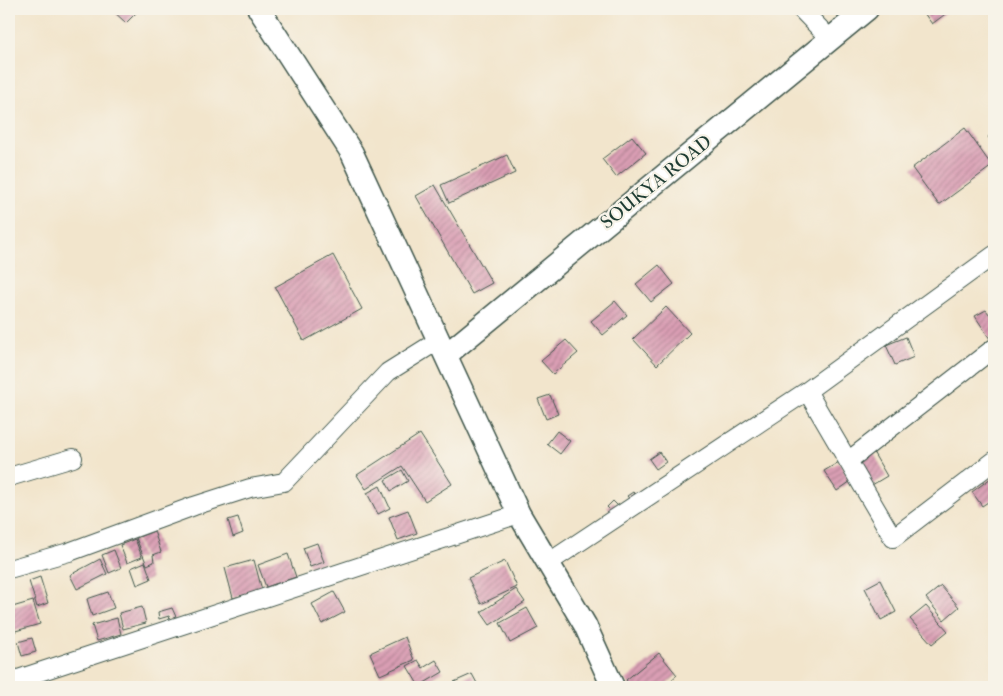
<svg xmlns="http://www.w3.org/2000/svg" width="1003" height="696" viewBox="0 0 1003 696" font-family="'IM FELL French Canon',serif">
<defs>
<pattern id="building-hatch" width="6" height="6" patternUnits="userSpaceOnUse" patternTransform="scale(1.25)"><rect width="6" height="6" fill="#da9eb4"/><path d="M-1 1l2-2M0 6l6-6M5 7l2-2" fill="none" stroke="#b08293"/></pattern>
</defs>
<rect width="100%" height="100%" fill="#f7f3e8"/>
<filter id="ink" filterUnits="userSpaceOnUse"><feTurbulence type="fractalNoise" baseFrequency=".02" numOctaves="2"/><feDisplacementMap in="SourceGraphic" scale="10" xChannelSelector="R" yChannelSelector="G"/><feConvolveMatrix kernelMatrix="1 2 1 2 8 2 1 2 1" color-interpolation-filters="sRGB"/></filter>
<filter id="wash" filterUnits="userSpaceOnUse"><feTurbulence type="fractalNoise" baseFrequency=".0096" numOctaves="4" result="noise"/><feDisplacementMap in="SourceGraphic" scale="20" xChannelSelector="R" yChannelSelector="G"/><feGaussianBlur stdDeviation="1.12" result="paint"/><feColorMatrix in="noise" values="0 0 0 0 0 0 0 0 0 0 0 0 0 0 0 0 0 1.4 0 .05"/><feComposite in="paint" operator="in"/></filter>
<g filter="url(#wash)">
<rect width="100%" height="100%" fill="#f2e5cc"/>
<g id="blocks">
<path fill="url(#building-hatch)" d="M 111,9 L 140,9 L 126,23 Z
M 921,9 L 952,9 L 932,24 Z
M 965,128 L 992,166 L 939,205 L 912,168 Z
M 994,131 L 994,144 L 988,137 Z
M 632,136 L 646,153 L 616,177 L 602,159 Z
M 507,155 L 515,173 L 449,203 L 441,185 Z
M 435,185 L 492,283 L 472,294 L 416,196 Z
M 333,255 L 362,309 L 304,341 L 275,287 Z
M 659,265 L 674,284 L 651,302 L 636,284 Z
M 615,301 L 627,315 L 603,335 L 591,321 Z
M 666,307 L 690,333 L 657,365 L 633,339 Z
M 986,310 L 994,320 L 994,336 L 990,339 L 975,316 Z
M 906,337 L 914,357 L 895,365 L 886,345 Z
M 566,340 L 578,353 L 553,374 L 541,361 Z
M 550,395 L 558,414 L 546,419 L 538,399 Z
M 557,431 L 570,441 L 560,454 L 547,444 Z
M 420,434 L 452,484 L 425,501 L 402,466 L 366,489 L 357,475 Z
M 659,452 L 666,462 L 656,469 L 649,459 Z
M 873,452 L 887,476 L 867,488 L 853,463 Z
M 839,462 L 851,481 L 837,491 L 824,471 Z
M 402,470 L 408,481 L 391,491 L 385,480 Z
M 991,478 L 994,482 L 994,498 L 982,506 L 972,492 Z
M 380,486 L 390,508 L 378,514 L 367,493 Z
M 633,492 L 639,499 L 633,503 L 627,496 Z
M 613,501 L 620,508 L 614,514 L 607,507 Z
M 408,510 L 417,533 L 398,540 L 389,517 Z
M 238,517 L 243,533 L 233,537 L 228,520 Z
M 154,531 L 161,552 L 153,555 L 154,562 L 147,565 L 136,538 Z
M 135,539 L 142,557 L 127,563 L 120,545 Z
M 317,543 L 324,562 L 310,567 L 303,548 Z
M 114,550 L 121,568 L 109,573 L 102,555 Z
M 288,554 L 296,577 L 266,587 L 258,565 Z
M 100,559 L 107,574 L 77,589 L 70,575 Z
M 254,560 L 262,590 L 233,598 L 225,568 Z
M 505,561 L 517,587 L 481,604 L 468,578 Z
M 145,562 L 151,579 L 137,585 L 131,568 Z
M 40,577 L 48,603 L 37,607 L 29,581 Z
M 880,580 L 896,612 L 881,620 L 865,588 Z
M 941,586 L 959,607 L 944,620 L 926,598 Z
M 516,589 L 525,602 L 490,625 L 481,612 Z
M 108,592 L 114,608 L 92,616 L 87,599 Z
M 334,592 L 345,612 L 322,624 L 312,604 Z
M 33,601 L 40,624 L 12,632 L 9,620 L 9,608 Z
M 926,606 L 948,631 L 932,644 L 910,619 Z
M 142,607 L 146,623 L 123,629 L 119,613 Z
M 172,608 L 177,619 L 170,620 L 169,616 L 159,619 L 158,612 Z
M 527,608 L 538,628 L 510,643 L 500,623 Z
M 117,618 L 121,634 L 97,641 L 92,625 Z
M 405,637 L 414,660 L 380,675 L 370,653 Z
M 32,638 L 36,652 L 22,656 L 18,642 Z
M 9,639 L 14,652 L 9,654 Z
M 659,653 L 677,675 L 663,687 L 631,687 L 626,680 Z
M 418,660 L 423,668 L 436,660 L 443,672 L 419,686 L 407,666 Z
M 472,674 L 479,687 L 457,687 L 454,682 Z"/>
</g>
</g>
<g filter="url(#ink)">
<use href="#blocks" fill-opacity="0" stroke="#3f564b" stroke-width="1"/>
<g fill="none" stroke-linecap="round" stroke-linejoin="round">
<g stroke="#3f564b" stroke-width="20">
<path id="minor" d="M 801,9 L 830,39
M 807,391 L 994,255
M 848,461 L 994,348
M 9,477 L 73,458
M 548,563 L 807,391 L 893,538 L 994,461
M 9,569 L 69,552 L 194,506 L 250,488 L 284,482 L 388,372 L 439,340
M 9,682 L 519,514"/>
</g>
<g stroke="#3f564b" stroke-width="25">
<path id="major" d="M 259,9 L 352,153 L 519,514 L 585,625 L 613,687
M 446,355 L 867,9"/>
</g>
<use href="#minor" stroke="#fff" stroke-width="18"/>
<use href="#major" stroke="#fff" stroke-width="22"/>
</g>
</g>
<g text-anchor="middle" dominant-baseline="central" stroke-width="4.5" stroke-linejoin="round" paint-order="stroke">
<g font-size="19" fill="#1f3d34" stroke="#f7f3e8">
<text transform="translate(656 182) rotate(-39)">SOUKYA ROAD</text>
</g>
</g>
<rect width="1003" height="696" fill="none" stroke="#f7f3e8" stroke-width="30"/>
</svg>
